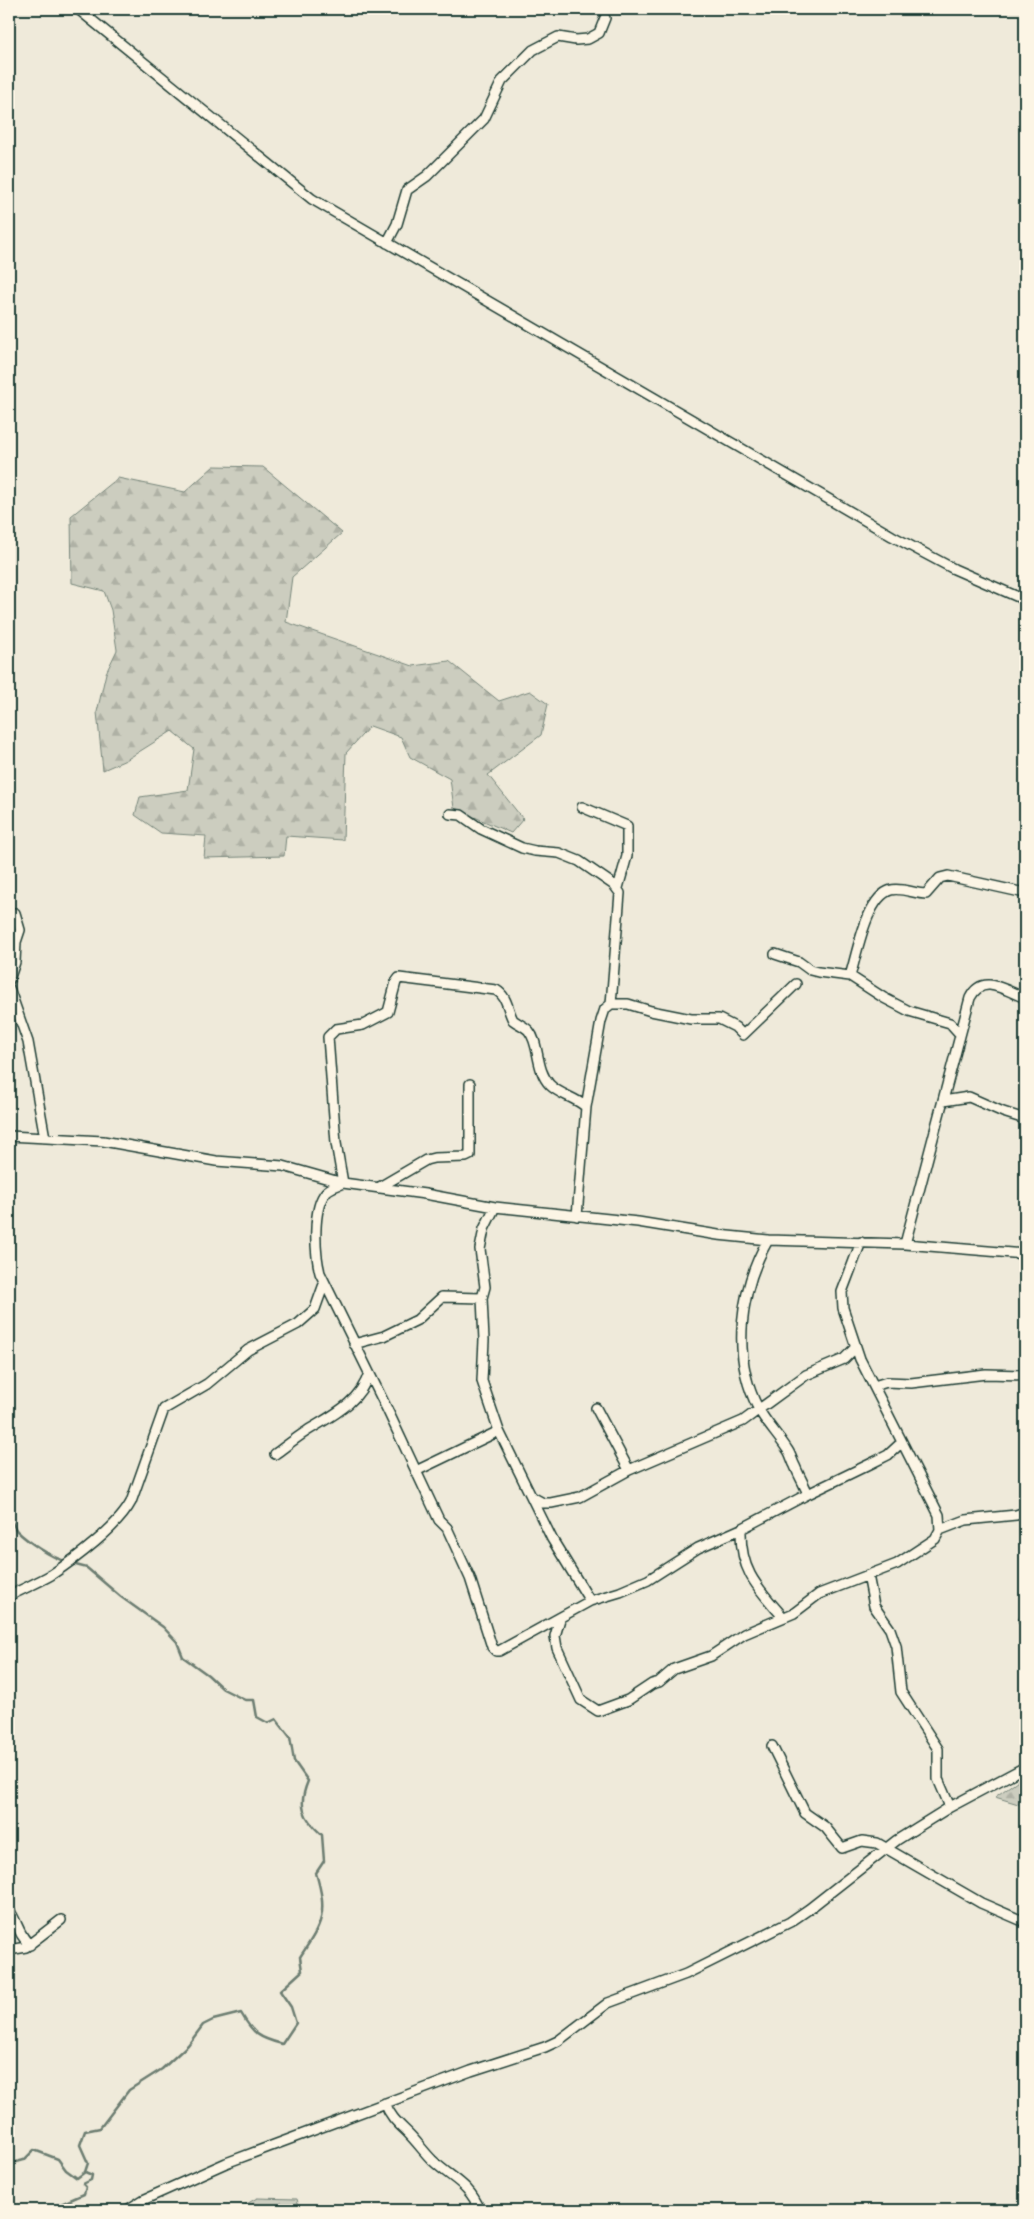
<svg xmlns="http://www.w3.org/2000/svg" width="1034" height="2219" viewBox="0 0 1034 2219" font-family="'Shantell Sans',sans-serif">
<defs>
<pattern id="forest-firs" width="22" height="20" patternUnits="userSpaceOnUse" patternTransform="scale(1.25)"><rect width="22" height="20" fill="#cccdbf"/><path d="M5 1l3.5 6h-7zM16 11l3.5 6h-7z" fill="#afb1a5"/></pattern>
</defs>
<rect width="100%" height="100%" fill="#efeada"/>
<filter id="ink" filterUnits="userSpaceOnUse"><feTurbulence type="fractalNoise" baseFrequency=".02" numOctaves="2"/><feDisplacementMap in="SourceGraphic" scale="10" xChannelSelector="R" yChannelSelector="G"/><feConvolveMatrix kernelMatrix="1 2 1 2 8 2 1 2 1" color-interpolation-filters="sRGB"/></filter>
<g filter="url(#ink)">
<path fill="url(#forest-firs)" stroke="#76857a" d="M 214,466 L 263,467 L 342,533 L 292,577 L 286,622 L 413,666 L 449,661 L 499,701 L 530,691 L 548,704 L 541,735 L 488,775 L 523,819 L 511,833 L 454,808 L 450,779 L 410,757 L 401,737 L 370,726 L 346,753 L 343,840 L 286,836 L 284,856 L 204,858 L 206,836 L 161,833 L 135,815 L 140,797 L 188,790 L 194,749 L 172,731 L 126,760 L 103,770 L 97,712 L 106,673 L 117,650 L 111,610 L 104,591 L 72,583 L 71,516 L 118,478 L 185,492 Z
M 1025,1775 L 1025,1806 L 995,1797 Z
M 257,2198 L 297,2199 L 300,2210 L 236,2210 Z"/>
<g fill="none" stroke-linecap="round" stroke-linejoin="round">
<path stroke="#6c7d71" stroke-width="2.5" d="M 9,1517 C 12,1521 14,1527 17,1531 C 27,1541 52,1558 65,1561
M 9,2164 L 24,2160 L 34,2150 L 58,2159 L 66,2170 L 77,2178 L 85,2172 L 88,2163 L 80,2145 L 85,2131 L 100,2128 L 129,2090 L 162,2069 L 188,2045 L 203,2025 L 213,2020 L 241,2013 C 253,2034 259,2038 282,2044 L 296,2023 L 291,2007 L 280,1991 L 302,1971 L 300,1957 C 323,1922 328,1914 316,1873 L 324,1861 L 322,1835 C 302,1817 298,1805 308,1781 L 294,1761 L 290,1737 L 276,1719 L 268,1723 L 257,1717 L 254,1700 L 245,1700 L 223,1689 L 208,1675 L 183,1657 L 177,1642 L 163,1627 L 121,1597 L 87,1568 L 72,1564
M 47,2210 L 84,2194 L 86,2187 L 83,2184 L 91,2180 L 92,2175 L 85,2172"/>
<g stroke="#1f3d34" stroke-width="12">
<path id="minor" d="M 78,9 L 312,199 L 892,536 L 954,569 L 1025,600
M 387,243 L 397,224 L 407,190 L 427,176 L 484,119 L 502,81 L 533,50 L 558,37 L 576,40 L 588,39 L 599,33 L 605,18
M 582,807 L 627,826 L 627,856 L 618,888
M 450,814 L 461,815 L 481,829 L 522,848 L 535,851 L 559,853 L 579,861 L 614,885 L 620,893 L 611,1004 L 605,1009 L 601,1021 L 586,1107 L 577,1216
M 775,954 L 799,962 L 810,970 L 818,972 L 850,976 L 884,998 L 909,1011 L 950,1023 L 959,1033
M 850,976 C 857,955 866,897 891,890 C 901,887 915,894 926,894 L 940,878 L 948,876 L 1025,893
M 9,980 L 15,962 L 16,942 L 20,930 L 15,913
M 9,988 L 28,1042 L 45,1138
M 611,1004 L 628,1004 L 651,1011 L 691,1019 L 719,1019 L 735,1027 L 743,1035 L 796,984
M 943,1101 L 969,1097 L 1003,1112 L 1025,1119
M 586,1107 C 575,1097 560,1095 550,1085 C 535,1069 540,1044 529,1031 C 525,1026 518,1024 513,1020 C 507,1009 508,997 496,990 L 399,978 L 396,982 L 388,1012 L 363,1025 L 336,1029 L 328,1037 L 336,1143 L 343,1183 C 337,1186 330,1187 326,1192 C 312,1208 315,1253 320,1273 L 387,1409 L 439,1520 L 447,1528 L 470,1578 L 492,1647 L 496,1651 L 499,1651 L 590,1601 L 620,1592 L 648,1580 L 698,1548 L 741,1529 L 808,1494 L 870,1464 L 888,1455 L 901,1443
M 9,1136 L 103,1141 L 216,1161 L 283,1166 L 343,1183 L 425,1194 L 495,1207 L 638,1222 L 718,1235 L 768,1240 L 905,1244 L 1025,1254
M 378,1188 L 426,1160 L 434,1158 L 466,1157 L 470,1155 L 470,1084
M 495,1207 L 484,1229 L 480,1249 L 485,1287 L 482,1298 L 484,1340 L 482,1381 L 499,1431 L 552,1539 L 590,1601
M 768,1240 C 740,1289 731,1356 758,1408 C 766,1423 778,1435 787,1449 C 791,1454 792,1461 795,1466 C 799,1476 804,1484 808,1494
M 905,1244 L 970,998 C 982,973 1005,990 1025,998
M 354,1344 L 384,1336 L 417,1320 L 442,1297 L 482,1298
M 874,1386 L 887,1382 L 911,1383 L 986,1374 L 1025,1375
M 596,1408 L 629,1470
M 275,1454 C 286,1446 296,1438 307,1431 C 331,1416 360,1403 369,1373
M 416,1471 L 499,1431
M 532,1497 L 543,1503 L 551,1503 L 580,1497 L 629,1470 L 743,1421 L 806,1375 L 844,1359 L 856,1347
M 741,1529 C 740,1571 757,1587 783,1617
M 940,1530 L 966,1520 L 1016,1515 L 1025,1512
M 868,1575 L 874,1606 L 890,1629 L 896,1646 L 901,1692 L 938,1749 L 938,1779 L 950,1807
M 9,1596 C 22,1589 37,1583 51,1575 C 75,1559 118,1527 131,1502 L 164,1409 L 207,1384 L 248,1350 L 298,1324 L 315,1309 L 324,1284
M 560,1619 L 555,1636 L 557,1648 L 581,1700 L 598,1711 L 628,1700 L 652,1684 L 659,1682 L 674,1669 L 711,1656 L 744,1634 L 794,1613 L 819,1594 L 897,1564 L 935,1539 L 940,1530 L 939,1515 L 860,1359 L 843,1308 L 842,1292 L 861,1242
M 1025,1619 L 1024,1621 L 1025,1623
M 772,1746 L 805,1813 L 825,1827 L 842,1848 L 862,1841 L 877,1843 L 981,1903 L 1025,1922
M 9,1910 C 18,1922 18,1935 30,1945
M 9,1950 L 26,1947 L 61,1920
M 385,2103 C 391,2118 398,2123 409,2134 C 417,2142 424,2152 432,2160 C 453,2180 468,2182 480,2210
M 127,2210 L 143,2200 L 226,2163 L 471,2071 L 545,2047 L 558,2041 L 608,2003 L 686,1974 L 790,1922 L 809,1909 L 897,1840 L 950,1807 L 1025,1767"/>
</g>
<use href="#minor" stroke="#fcf5e5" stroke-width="9"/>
</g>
</g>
<rect width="1034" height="2219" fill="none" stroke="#fcf5e5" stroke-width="30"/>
<rect x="15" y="15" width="1004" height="2189" fill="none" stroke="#1f3d34" stroke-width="2" filter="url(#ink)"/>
</svg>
